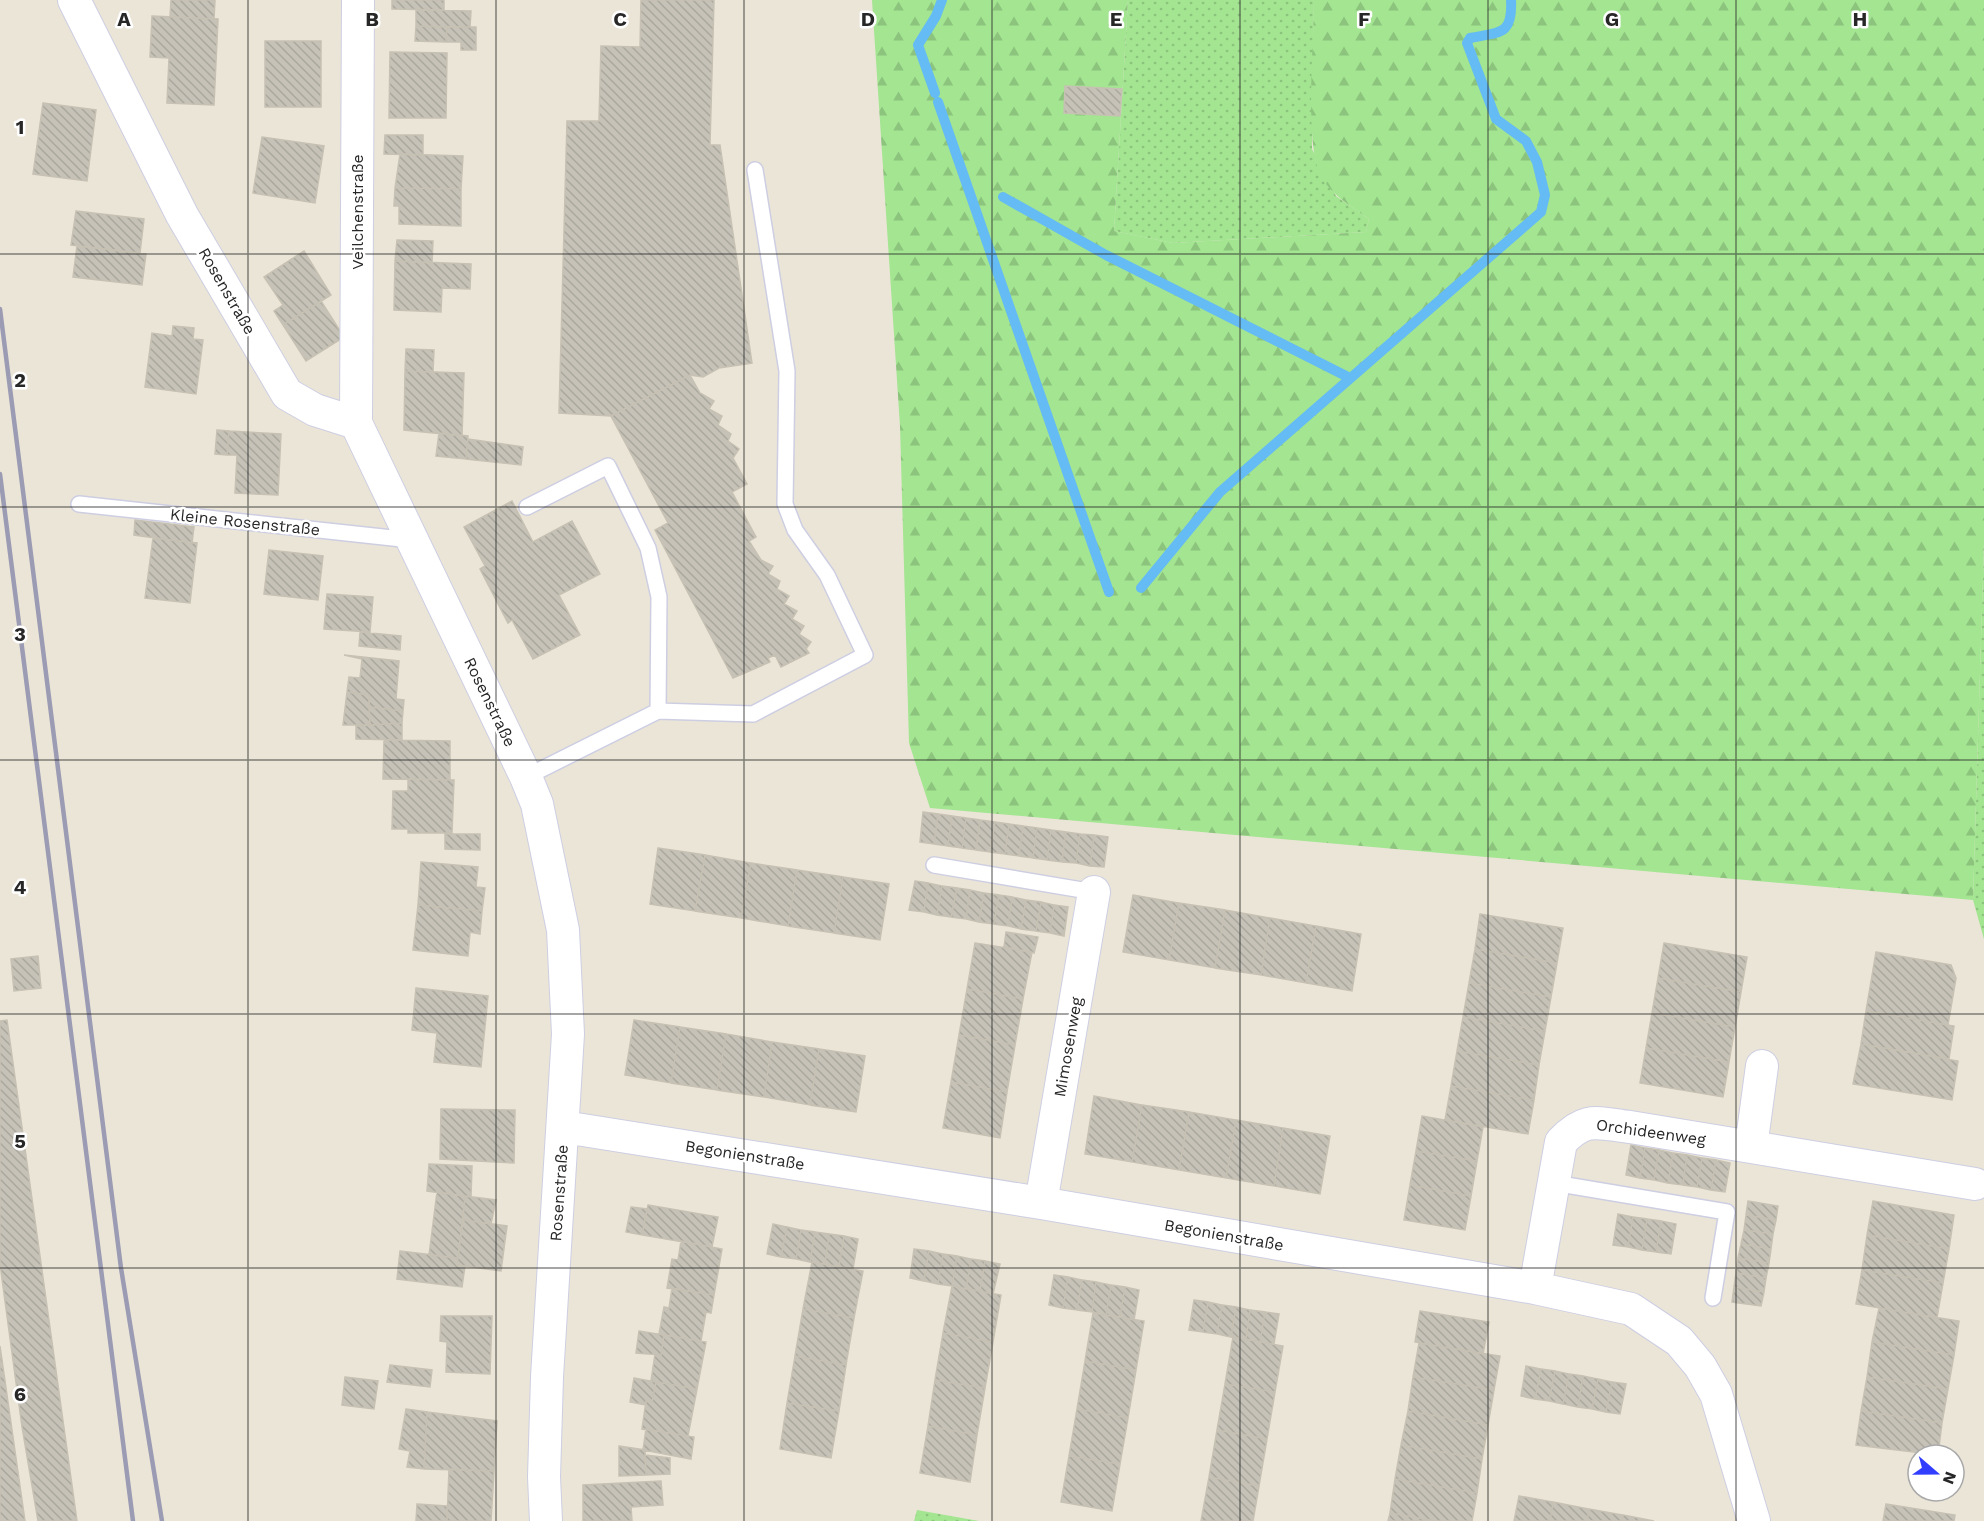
<svg xmlns="http://www.w3.org/2000/svg" width="1984" height="1521" viewBox="0 0 1984 1521" font-family="'Work Sans',sans-serif">
<defs>
<pattern id="grass-dots" width="8" height="8" patternUnits="userSpaceOnUse" patternTransform="scale(1.5)"><rect width="8" height="8" fill="#a3e591"/><path d="M2 2h.1M6 6h.1" fill="none" stroke="#8cc47d" stroke-width="1.8" stroke-linecap="round"/></pattern>
<pattern id="forest-firs" width="22" height="20" patternUnits="userSpaceOnUse" patternTransform="scale(1.5)"><rect width="22" height="20" fill="#a3e591"/><path d="M5 1l3.5 6h-7zM16 11l3.5 6h-7z" fill="#8cc47d"/></pattern>
<pattern id="building-back-hatch" width="6" height="6" patternUnits="userSpaceOnUse" patternTransform="scale(1.5)"><rect width="6" height="6" fill="#c6c2b8"/><path d="M-1 5l2 2M0 0l6 6M5-1l2 2" fill="none" stroke="#aaa79e"/></pattern>
</defs>
<rect width="100%" height="100%" fill="#ebe5d8"/>
<path fill="url(#grass-dots)" d="M 1128,0 L 1314,0 L 1312,149 L 1336,196 L 1369,219 L 1366,232 L 1173,243 L 1114,231 Z
M 1984,542 L 1984,939 L 1973,900 Z
M 917,1510 L 979,1521 L 914,1521 Z"/>
<path fill="url(#forest-firs)" d="M 872,0 L 1128,0 L 1114,231 L 1173,243 L 1366,232 L 1369,219 C 1351,206 1329,194 1319,172 C 1305,137 1314,41 1314,0 L 1984,0 L 1984,542 L 1973,900 L 930,808 L 909,743 L 900,426 Z"/>
<g fill="none" stroke-linecap="round" stroke-linejoin="round">
<path stroke="#65bbf3" stroke-width="10" d="M 935,93 L 918,45 L 936,16 L 942,0
M 938,102 L 1109,592
M 1003,197 L 1106,255 L 1350,378
M 1141,588 L 1220,492 L 1541,212 L 1545,195 L 1537,162 L 1526,141 L 1496,119 L 1467,43 L 1470,38 C 1499,32 1513,36 1511,0"/>
</g>
<path fill="url(#building-back-hatch)" stroke="#c6c1b2" stroke-width="1.5" d="M 171,0 L 215,0 L 214,19 L 170,17 Z
M 392,0 L 444,0 L 444,10 L 392,9 Z
M 641,0 L 714,0 L 710,145 L 720,145 L 752,363 L 719,368 L 703,377 L 690,375 L 611,416 L 559,413 L 567,121 L 599,121 L 601,46 L 640,47 Z
M 416,10 L 471,11 L 470,27 L 416,26 Z
M 152,16 L 218,19 L 214,105 L 167,103 L 169,58 L 150,57 Z
M 416,26 L 447,27 L 446,42 L 415,41 Z
M 447,27 L 476,27 L 476,50 L 461,50 L 461,42 L 446,42 Z
M 265,41 L 321,41 L 321,107 L 265,107 Z
M 390,52 L 447,53 L 446,118 L 389,118 Z
M 1065,86 L 1122,89 L 1120,116 L 1064,113 Z
M 43,103 L 96,110 L 87,181 L 33,174 Z
M 385,135 L 423,135 L 423,155 L 384,154 Z
M 262,137 L 324,146 L 315,203 L 253,193 Z
M 400,154 L 463,156 L 461,189 L 395,188 Z
M 395,188 L 461,189 L 461,226 L 399,224 L 399,206 L 394,206 Z
M 76,211 L 144,219 L 140,253 L 71,245 Z
M 397,240 L 433,241 L 432,263 L 395,261 Z
M 77,246 L 146,254 L 142,285 L 73,277 Z
M 304,251 L 331,295 L 283,325 L 274,311 L 283,305 L 264,277 Z
M 395,261 L 471,264 L 470,289 L 442,288 L 441,312 L 394,310 Z
M 321,301 L 344,337 L 306,361 L 283,325 Z
M 173,326 L 194,328 L 193,339 L 203,340 L 196,394 L 145,387 L 152,333 L 172,336 Z
M 406,349 L 434,350 L 433,372 L 405,371 Z
M 405,371 L 464,373 L 462,436 L 404,430 Z
M 690,375 L 700,393 L 714,401 L 709,409 L 722,416 L 718,425 L 731,434 L 728,441 L 739,449 L 733,458 L 747,484 L 732,492 L 756,537 L 749,541 L 761,560 L 773,566 L 768,574 L 780,581 L 777,589 L 789,596 L 784,604 L 797,611 L 792,619 L 804,626 L 799,634 L 811,642 L 806,649 L 809,653 L 781,667 L 775,655 L 768,658 L 770,662 L 733,678 L 655,530 L 668,523 L 611,416 Z
M 217,430 L 229,431 L 227,455 L 215,454 Z
M 229,431 L 281,434 L 278,495 L 235,493 L 237,455 L 227,455 Z
M 439,433 L 468,436 L 466,459 L 436,456 Z
M 468,439 L 523,447 L 521,465 L 466,459 Z
M 512,501 L 533,542 L 572,521 L 600,574 L 559,595 L 580,635 L 533,659 L 512,620 L 508,623 L 480,569 L 485,566 L 464,527 Z
M 135,520 L 194,527 L 192,543 L 134,535 Z
M 153,538 L 197,543 L 190,603 L 145,598 Z
M 269,550 L 323,556 L 318,600 L 264,594 Z
M 327,594 L 373,597 L 370,632 L 324,629 Z
M 360,632 L 401,636 L 400,650 L 359,646 Z
M 344,655 L 399,661 L 396,699 L 404,700 L 403,711 L 369,707 L 369,695 L 347,692 L 349,677 L 360,678 L 362,659 Z
M 347,692 L 369,695 L 370,725 L 343,725 Z
M 369,707 L 403,711 L 402,723 L 370,725 Z
M 402,723 L 402,740 L 356,739 L 356,726 Z
M 384,740 L 450,741 L 450,780 L 383,779 Z
M 408,779 L 454,780 L 452,833 L 408,833 L 408,829 L 392,829 L 393,791 L 408,791 Z
M 923,812 L 938,814 L 934,844 L 920,842 Z
M 938,814 L 952,816 L 948,846 L 934,844 Z
M 952,816 L 966,818 L 962,848 L 948,846 Z
M 966,818 L 980,820 L 976,850 L 962,848 Z
M 980,820 L 995,822 L 990,852 L 976,850 Z
M 995,822 L 1009,824 L 1005,854 L 990,852 Z
M 1009,824 L 1023,826 L 1019,856 L 1005,854 Z
M 1023,826 L 1037,828 L 1033,858 L 1019,856 Z
M 1037,828 L 1051,830 L 1047,860 L 1033,858 Z
M 1051,830 L 1066,832 L 1062,862 L 1047,860 Z
M 1066,832 L 1080,834 L 1076,863 L 1062,862 Z
M 445,834 L 480,834 L 480,850 L 445,849 Z
M 1080,834 L 1094,835 L 1090,866 L 1076,863 Z
M 1094,835 L 1108,837 L 1104,867 L 1090,866 Z
M 658,848 L 705,855 L 695,911 L 650,904 Z
M 705,855 L 751,863 L 741,918 L 695,911 Z
M 421,862 L 478,867 L 476,887 L 485,888 L 482,911 L 418,905 Z
M 751,863 L 797,870 L 788,926 L 741,918 Z
M 797,870 L 843,877 L 834,933 L 788,926 Z
M 843,877 L 889,884 L 880,940 L 834,933 Z
M 915,881 L 928,883 L 924,912 L 909,910 Z
M 928,883 L 942,886 L 937,915 L 924,912 Z
M 942,886 L 957,888 L 951,917 L 937,915 Z
M 957,888 L 970,890 L 966,919 L 951,917 Z
M 970,890 L 984,893 L 979,922 L 966,919 Z
M 984,893 L 999,895 L 994,924 L 979,922 Z
M 999,895 L 1012,897 L 1008,926 L 994,924 Z
M 1133,895 L 1179,903 L 1169,960 L 1123,952 Z
M 1012,897 L 1026,900 L 1021,929 L 1008,926 Z
M 1026,900 L 1041,902 L 1036,931 L 1021,929 Z
M 1041,902 L 1054,905 L 1050,933 L 1036,931 Z
M 1179,903 L 1225,910 L 1215,968 L 1169,960 Z
M 418,905 L 482,911 L 480,934 L 470,932 L 468,956 L 413,950 Z
M 1054,905 L 1068,907 L 1064,936 L 1050,933 Z
M 1225,910 L 1270,918 L 1261,975 L 1215,968 Z
M 1480,914 L 1563,928 L 1557,963 L 1475,949 Z
M 1270,918 L 1316,926 L 1306,983 L 1261,975 Z
M 1316,926 L 1361,934 L 1352,991 L 1306,983 Z
M 1006,932 L 1038,937 L 1034,953 L 1004,947 Z
M 975,943 L 1032,952 L 1023,999 L 967,989 Z
M 1664,943 L 1747,957 L 1741,992 L 1658,978 Z
M 1475,949 L 1557,963 L 1551,997 L 1469,983 Z
M 1876,952 L 1951,965 L 1956,978 L 1948,1025 L 1866,1011 Z
M 38,956 L 41,988 L 14,991 L 11,959 Z
M 1658,978 L 1741,992 L 1735,1027 L 1652,1013 Z
M 1469,983 L 1551,997 L 1545,1031 L 1463,1017 Z
M 416,988 L 488,996 L 481,1067 L 434,1062 L 437,1033 L 412,1030 Z
M 967,989 L 1023,999 L 1015,1045 L 959,1035 Z
M 1866,1011 L 1954,1026 L 1949,1059 L 1861,1044 Z
M 1652,1013 L 1735,1027 L 1729,1062 L 1646,1048 Z
M 1463,1017 L 1545,1031 L 1539,1065 L 1457,1051 Z
M 7,1020 L 77,1521 L 38,1521 L 22,1427 L 0,1264 L 0,1021 Z
M 634,1020 L 680,1027 L 671,1083 L 625,1075 Z
M 680,1027 L 726,1034 L 717,1090 L 671,1083 Z
M 726,1034 L 772,1042 L 764,1097 L 717,1090 Z
M 959,1035 L 1015,1045 L 1007,1092 L 951,1082 Z
M 772,1042 L 819,1049 L 810,1105 L 764,1097 Z
M 1861,1044 L 1958,1061 L 1952,1100 L 1853,1084 Z
M 1646,1048 L 1729,1062 L 1723,1097 L 1640,1083 Z
M 819,1049 L 865,1056 L 856,1112 L 810,1105 Z
M 1457,1051 L 1539,1065 L 1534,1100 L 1451,1086 Z
M 951,1082 L 1007,1092 L 1000,1138 L 943,1128 Z
M 1451,1086 L 1534,1100 L 1528,1134 L 1445,1120 Z
M 1094,1096 L 1142,1105 L 1132,1162 L 1085,1154 Z
M 1142,1105 L 1189,1112 L 1179,1170 L 1132,1162 Z
M 441,1109 L 515,1110 L 514,1163 L 440,1159 Z
M 1189,1112 L 1236,1120 L 1226,1178 L 1179,1170 Z
M 1422,1116 L 1483,1127 L 1477,1161 L 1416,1151 Z
M 1236,1120 L 1283,1128 L 1274,1186 L 1226,1178 Z
M 1283,1128 L 1330,1136 L 1320,1194 L 1274,1186 Z
M 1631,1145 L 1645,1148 L 1640,1178 L 1626,1175 Z
M 1645,1148 L 1659,1150 L 1654,1180 L 1640,1178 Z
M 1659,1150 L 1673,1153 L 1668,1183 L 1654,1180 Z
M 1416,1151 L 1477,1161 L 1471,1196 L 1410,1185 Z
M 1673,1153 L 1687,1155 L 1683,1185 L 1668,1183 Z
M 1687,1155 L 1702,1158 L 1697,1187 L 1683,1185 Z
M 1702,1158 L 1716,1160 L 1711,1190 L 1697,1187 Z
M 1716,1160 L 1730,1163 L 1725,1192 L 1711,1190 Z
M 429,1164 L 472,1166 L 471,1197 L 427,1191 Z
M 1410,1185 L 1471,1196 L 1465,1230 L 1404,1220 Z
M 437,1192 L 465,1196 L 458,1258 L 429,1255 Z
M 465,1196 L 496,1200 L 491,1224 L 463,1220 Z
M 1748,1201 L 1778,1206 L 1776,1220 L 1746,1215 Z
M 1873,1201 L 1954,1215 L 1949,1249 L 1867,1235 Z
M 648,1205 L 718,1217 L 712,1247 L 642,1235 Z
M 631,1207 L 647,1209 L 642,1235 L 626,1232 Z
M 1618,1214 L 1633,1217 L 1628,1247 L 1613,1245 Z
M 1746,1215 L 1776,1220 L 1773,1234 L 1744,1230 Z
M 1633,1217 L 1647,1219 L 1642,1250 L 1628,1247 Z
M 1647,1219 L 1661,1221 L 1656,1252 L 1642,1250 Z
M 463,1220 L 507,1226 L 501,1271 L 457,1265 Z
M 1661,1221 L 1676,1224 L 1671,1254 L 1656,1252 Z
M 773,1224 L 787,1227 L 781,1257 L 767,1254 Z
M 787,1227 L 801,1230 L 796,1259 L 781,1257 Z
M 801,1230 L 815,1232 L 810,1262 L 796,1259 Z
M 1744,1230 L 1773,1234 L 1771,1249 L 1741,1244 Z
M 815,1232 L 829,1234 L 825,1264 L 810,1262 Z
M 829,1234 L 844,1236 L 839,1267 L 825,1264 Z
M 1867,1235 L 1949,1249 L 1943,1283 L 1862,1270 Z
M 844,1236 L 858,1239 L 853,1269 L 839,1267 Z
M 681,1241 L 722,1249 L 714,1295 L 667,1288 L 672,1259 L 678,1260 Z
M 1741,1244 L 1771,1249 L 1769,1263 L 1738,1258 Z
M 914,1249 L 929,1251 L 924,1281 L 910,1278 Z
M 400,1251 L 458,1258 L 457,1265 L 465,1266 L 462,1287 L 397,1279 Z
M 929,1251 L 943,1254 L 938,1284 L 924,1281 Z
M 943,1254 L 957,1256 L 952,1286 L 938,1284 Z
M 957,1256 L 971,1259 L 966,1289 L 952,1286 Z
M 1738,1258 L 1769,1263 L 1766,1278 L 1736,1273 Z
M 971,1259 L 985,1261 L 980,1291 L 966,1289 Z
M 985,1261 L 1000,1264 L 993,1294 L 980,1291 Z
M 812,1262 L 863,1271 L 854,1318 L 803,1309 Z
M 1862,1270 L 1943,1283 L 1937,1318 L 1856,1304 Z
M 1736,1273 L 1766,1278 L 1764,1292 L 1734,1287 Z
M 1054,1275 L 1068,1277 L 1063,1308 L 1049,1305 Z
M 1068,1277 L 1082,1280 L 1077,1310 L 1063,1308 Z
M 1082,1280 L 1096,1282 L 1092,1312 L 1077,1310 Z
M 1096,1282 L 1111,1285 L 1106,1315 L 1092,1312 Z
M 1111,1285 L 1125,1287 L 1120,1317 L 1106,1315 Z
M 952,1286 L 1001,1295 L 993,1342 L 943,1333 Z
M 1125,1287 L 1139,1290 L 1134,1320 L 1120,1317 Z
M 1734,1287 L 1764,1292 L 1761,1306 L 1732,1302 Z
M 672,1288 L 714,1295 L 711,1313 L 706,1312 L 701,1341 L 659,1334 L 664,1307 L 669,1308 Z
M 1194,1300 L 1208,1302 L 1203,1332 L 1189,1330 Z
M 1208,1302 L 1222,1305 L 1217,1334 L 1203,1332 Z
M 1222,1305 L 1236,1307 L 1231,1337 L 1217,1334 Z
M 1236,1307 L 1250,1310 L 1246,1339 L 1231,1337 Z
M 1879,1308 L 1959,1321 L 1954,1355 L 1872,1342 Z
M 803,1309 L 854,1318 L 846,1365 L 795,1356 Z
M 1250,1310 L 1265,1312 L 1260,1342 L 1246,1339 Z
M 1420,1311 L 1489,1322 L 1483,1354 L 1415,1342 Z
M 1265,1312 L 1279,1314 L 1274,1344 L 1260,1342 Z
M 1093,1313 L 1144,1321 L 1136,1370 L 1085,1361 Z
M 441,1316 L 492,1316 L 490,1374 L 446,1372 L 447,1342 L 440,1341 Z
M 639,1331 L 664,1335 L 661,1355 L 636,1353 Z
M 943,1333 L 993,1342 L 985,1388 L 935,1380 Z
M 664,1335 L 706,1342 L 697,1389 L 651,1381 L 655,1354 L 661,1355 Z
M 1233,1337 L 1283,1346 L 1275,1392 L 1225,1384 Z
M 1872,1342 L 1954,1355 L 1948,1389 L 1867,1377 Z
M 1419,1343 L 1500,1356 L 1494,1390 L 1413,1377 Z
M 0,1346 L 25,1521 L 0,1521 Z
M 795,1356 L 846,1365 L 839,1411 L 787,1403 Z
M 1085,1361 L 1136,1370 L 1128,1418 L 1077,1409 Z
M 390,1365 L 432,1370 L 430,1387 L 387,1382 Z
M 1526,1366 L 1541,1369 L 1535,1399 L 1521,1396 Z
M 1541,1369 L 1555,1371 L 1549,1401 L 1535,1399 Z
M 1555,1371 L 1569,1374 L 1563,1404 L 1549,1401 Z
M 1569,1374 L 1583,1376 L 1578,1407 L 1563,1404 Z
M 1583,1376 L 1598,1379 L 1592,1409 L 1578,1407 Z
M 345,1377 L 378,1381 L 374,1409 L 342,1405 Z
M 1413,1377 L 1494,1390 L 1488,1425 L 1408,1411 Z
M 1867,1377 L 1948,1389 L 1942,1423 L 1861,1411 Z
M 634,1378 L 656,1382 L 652,1402 L 646,1401 L 646,1405 L 630,1402 Z
M 1598,1379 L 1612,1382 L 1606,1412 L 1592,1409 Z
M 935,1380 L 985,1388 L 977,1435 L 928,1426 Z
M 656,1382 L 697,1389 L 688,1436 L 642,1429 L 646,1401 L 652,1402 Z
M 1612,1382 L 1626,1384 L 1620,1414 L 1606,1412 Z
M 1225,1384 L 1275,1392 L 1267,1439 L 1217,1430 Z
M 787,1403 L 839,1411 L 831,1458 L 780,1449 Z
M 406,1409 L 427,1412 L 424,1469 L 407,1467 L 410,1451 L 399,1449 Z
M 1077,1409 L 1128,1418 L 1120,1464 L 1069,1456 Z
M 1408,1411 L 1488,1425 L 1482,1459 L 1401,1445 Z
M 1861,1411 L 1942,1423 L 1938,1455 L 1856,1445 Z
M 427,1412 L 497,1421 L 494,1471 L 424,1469 Z
M 928,1426 L 977,1435 L 970,1482 L 920,1473 Z
M 646,1429 L 694,1437 L 691,1459 L 643,1450 Z
M 1217,1430 L 1267,1439 L 1259,1486 L 1209,1477 Z
M 1401,1445 L 1482,1459 L 1477,1493 L 1395,1479 Z
M 619,1446 L 645,1450 L 646,1475 L 619,1476 Z
M 645,1455 L 670,1458 L 670,1474 L 646,1475 Z
M 1069,1456 L 1120,1464 L 1112,1511 L 1061,1502 Z
M 449,1469 L 494,1471 L 491,1521 L 447,1521 Z
M 1209,1477 L 1259,1486 L 1253,1521 L 1201,1521 Z
M 1395,1479 L 1477,1493 L 1472,1521 L 1436,1521 L 1390,1513 Z
M 661,1481 L 663,1505 L 631,1507 L 632,1521 L 583,1521 L 583,1485 Z
M 1519,1496 L 1553,1502 L 1550,1521 L 1514,1521 Z
M 1553,1502 L 1589,1509 L 1587,1521 L 1550,1521 Z
M 417,1504 L 447,1506 L 447,1521 L 416,1521 Z
M 1886,1504 L 1955,1515 L 1954,1521 L 1883,1521 Z
M 1589,1509 L 1623,1515 L 1622,1521 L 1587,1521 Z
M 1390,1513 L 1436,1521 L 1388,1521 Z
M 1623,1515 L 1654,1521 L 1622,1521 Z"/>
<g fill="none" stroke-linecap="round" stroke-linejoin="round">
<g stroke="#cdcee2" stroke-width="18">
<path id="lane" d="M 79,504 L 411,540
M 527,507 L 608,466 L 648,548 L 659,597 L 658,711
M 526,777 L 658,711 L 753,714 L 865,655 L 827,575 L 795,530 L 785,504 L 787,371 L 755,170
M 934,865 L 1094,892
M 1554,1183 L 1727,1212 L 1713,1298"/>
</g>
<g stroke="#cdcee2" stroke-width="34">
<path id="street" d="M 74,0 L 182,215 L 287,394 L 315,410 L 356,423
M 358,0 L 356,423 L 526,777 L 537,804 L 563,930 L 568,1034 L 547,1377 L 544,1477 L 546,1521
M 564,1127 L 1041,1203 L 1535,1288 L 1631,1309 L 1679,1341 L 1700,1366 L 1716,1394 L 1754,1521
M 1751,1147 L 1762,1066
M 1041,1203 L 1094,892
M 1535,1288 L 1561,1142 C 1586,1116 1596,1123 1630,1127 L 1975,1184"/>
</g>
<use href="#lane" stroke="#fff" stroke-width="15"/>
<use href="#street" stroke="#fff" stroke-width="32"/>
<path stroke="#9b9bb3" stroke-width="4.5" d="M 0,309 L 121,1268 L 162,1521
M 0,474 L 133,1521"/>
</g>
<path fill="none" stroke="#272727" stroke-width="1.5" stroke-opacity="0.55" d="M 248,0 L 248,1521M 496,0 L 496,1521M 744,0 L 744,1521M 992,0 L 992,1521M 1240,0 L 1240,1521M 1488,0 L 1488,1521M 1736,0 L 1736,1521M 0,254 L 1984,254M 0,507 L 1984,507M 0,760 L 1984,760M 0,1014 L 1984,1014M 0,1268 L 1984,1268"/>
<g text-anchor="middle" dominant-baseline="central" stroke-width="5" stroke-linejoin="round" paint-order="stroke">
<g font-size="16" fill="#272727" stroke="#fff">
<text transform="translate(357 212) rotate(-90)">Veilchenstraße</text>
<text transform="translate(227 291) rotate(60)">Rosenstraße</text>
<text transform="translate(245 522) rotate(6)">Kleine Rosenstraße</text>
<text transform="translate(490 702) rotate(64)">Rosenstraße</text>
<text transform="translate(1068 1047) rotate(-80)">Mimosenweg</text>
<text transform="translate(1651 1132) rotate(8)">Orchideenweg</text>
<text transform="translate(745 1155) rotate(9)">Begonienstraße</text>
<text transform="translate(559 1193) rotate(-86)">Rosenstraße</text>
<text transform="translate(1224 1235) rotate(10)">Begonienstraße</text>
</g>
</g>
<g font-size="20" text-anchor="middle" font-weight="bold" fill="#272727" stroke="#fff" stroke-width="5" stroke-linejoin="round" paint-order="stroke">
<text x="124" y="26">A</text>
<text x="372" y="26">B</text>
<text x="620" y="26">C</text>
<text x="868" y="26">D</text>
<text x="1116" y="26">E</text>
<text x="1364" y="26">F</text>
<text x="1612" y="26">G</text>
<text x="1860" y="26">H</text>
<text x="20" y="134">1</text>
<text x="20" y="387">2</text>
<text x="20" y="641">3</text>
<text x="20" y="894">4</text>
<text x="20" y="1148">5</text>
<text x="20" y="1401">6</text>
</g>
<g transform="translate(1936 1473) rotate(110)"><circle r="28" fill="#ffffff" stroke="#a9a9a9" stroke-width="1.5"/>
<path d="M0-4.5L10 22L0 15L-10 22Z" fill="#313dff"/>
<text y="-9" font-size="16" font-weight="bold" text-anchor="middle" fill="#272727">N</text>
</g>
</svg>
